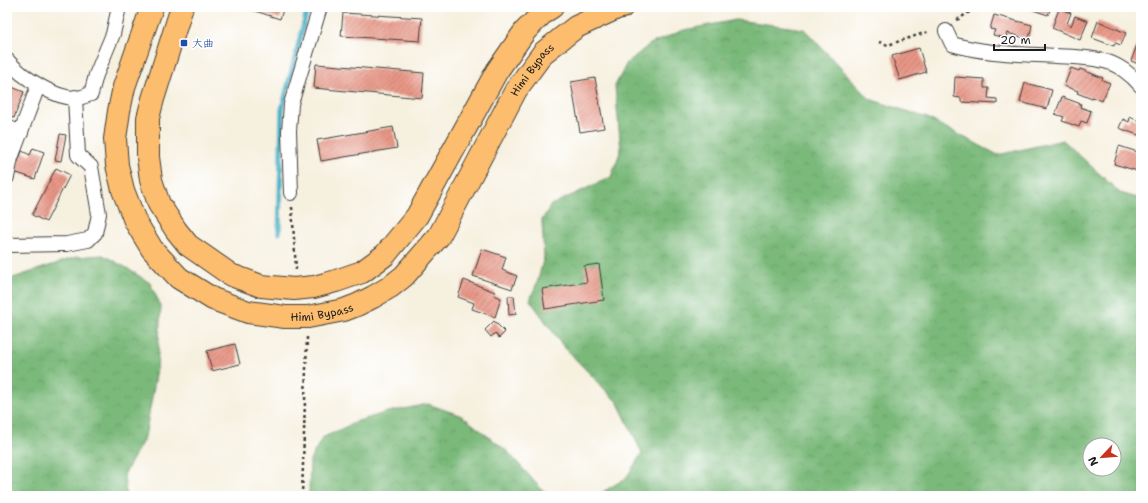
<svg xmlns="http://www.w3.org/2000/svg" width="1148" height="503" viewBox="0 0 1148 503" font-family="'Shantell Sans','Klee One',sans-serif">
<defs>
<pattern id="forest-crowns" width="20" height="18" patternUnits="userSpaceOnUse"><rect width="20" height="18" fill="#7ab97a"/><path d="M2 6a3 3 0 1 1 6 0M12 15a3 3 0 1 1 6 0" fill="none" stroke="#699e69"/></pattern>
<pattern id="building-hatch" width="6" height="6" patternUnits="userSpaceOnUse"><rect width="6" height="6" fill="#e89686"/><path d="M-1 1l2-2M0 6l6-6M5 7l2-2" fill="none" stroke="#bb7a6d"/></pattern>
</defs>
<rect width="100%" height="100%" fill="#fff"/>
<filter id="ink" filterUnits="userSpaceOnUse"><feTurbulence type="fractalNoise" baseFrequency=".025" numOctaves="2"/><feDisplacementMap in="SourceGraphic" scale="8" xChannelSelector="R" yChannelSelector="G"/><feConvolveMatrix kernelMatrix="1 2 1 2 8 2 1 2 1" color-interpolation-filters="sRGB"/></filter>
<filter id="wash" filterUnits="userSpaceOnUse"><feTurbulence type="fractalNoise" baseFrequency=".012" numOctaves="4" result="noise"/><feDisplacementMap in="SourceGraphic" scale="16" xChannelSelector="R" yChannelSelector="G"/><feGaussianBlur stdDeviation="0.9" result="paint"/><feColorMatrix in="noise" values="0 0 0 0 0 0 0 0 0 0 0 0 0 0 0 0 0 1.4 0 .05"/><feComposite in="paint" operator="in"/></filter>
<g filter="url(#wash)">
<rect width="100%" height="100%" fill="#f6f0df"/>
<path fill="url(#forest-crowns)" stroke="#4b6a4b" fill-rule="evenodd" d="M 736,20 L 804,29 L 870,99 L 927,118 L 998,155 L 1063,140 L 1120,193 L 1141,199 L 1141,496 L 596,496 L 626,478 L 642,453 L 618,403 L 563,346 L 530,300 L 538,280 L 544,257 L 542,220 L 551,205 L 611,177 L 621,150 L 615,86 L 627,63 L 650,44 L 684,30 ZM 1090,445 L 1114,445 L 1114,469 L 1090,469 Z
M 103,255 L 125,267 L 150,283 L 161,306 L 157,369 L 145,437 L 124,475 L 126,496 L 7,496 L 7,280 L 76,257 Z
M 428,404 L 462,416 L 507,451 L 542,490 L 553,496 L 309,496 L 310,460 L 322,438 L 358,421 L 388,412 Z"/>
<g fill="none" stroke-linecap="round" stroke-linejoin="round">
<path stroke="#48b1c7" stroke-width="5" d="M 279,233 L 282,109 L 308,7"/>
</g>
<g id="blocks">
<path fill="url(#building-hatch)" d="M 243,7 L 284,7 L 280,19 Z
M 1024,7 L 1051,7 L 1048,15 Z
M 1059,9 L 1071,13 L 1067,24 L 1071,26 L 1075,16 L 1088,21 L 1080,40 L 1052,28 Z
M 343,13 L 422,18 L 420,41 L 341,36 Z
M 994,15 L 1032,25 L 1029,39 L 1007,33 L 1006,38 L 993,35 L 995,30 L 990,29 Z
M 1098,21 L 1126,33 L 1121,45 L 1115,43 L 1114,46 L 1092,38 Z
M 1141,34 L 1141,65 L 1131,61 Z
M 919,48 L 926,72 L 900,80 L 892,56 Z
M 316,64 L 424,73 L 422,98 L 314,88 Z
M 1071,68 L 1079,71 L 1080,69 L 1103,78 L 1102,80 L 1110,83 L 1102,101 L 1092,97 L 1092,99 L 1077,93 L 1078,91 L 1064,86 Z
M 955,77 L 984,79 L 984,88 L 989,88 L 988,98 L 997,99 L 997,104 L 961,102 L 961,98 L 954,97 Z
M 595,78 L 604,128 L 580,132 L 571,82 Z
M 1025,83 L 1052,90 L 1047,109 L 1020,102 Z
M 7,85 L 24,92 L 14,118 L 7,116 Z
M 1062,97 L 1081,104 L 1080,107 L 1091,111 L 1087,123 L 1081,121 L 1079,127 L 1062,121 L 1064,117 L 1055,114 Z
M 1130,117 L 1141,122 L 1141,136 L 1119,128 L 1123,119 L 1129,122 Z
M 393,127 L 397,148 L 321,161 L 317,140 Z
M 60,134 L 66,135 L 61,161 L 55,160 Z
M 1119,146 L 1141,153 L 1141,172 L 1114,164 Z
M 33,148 L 44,152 L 35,179 L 14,172 L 22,151 L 30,155 Z
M 56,168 L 70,175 L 46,222 L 32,215 Z
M 482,249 L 506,257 L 502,270 L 517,276 L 512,289 L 473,276 Z
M 599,264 L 604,300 L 545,309 L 542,289 L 587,282 L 584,266 Z
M 464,280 L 495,292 L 494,295 L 501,298 L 495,317 L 472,309 L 474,303 L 458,297 Z
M 508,296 L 514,296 L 516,314 L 509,315 Z
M 494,321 L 505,332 L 499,338 L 495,333 L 491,337 L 485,330 Z
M 235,344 L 240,364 L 212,371 L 207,351 Z"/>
</g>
</g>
<g filter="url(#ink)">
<use href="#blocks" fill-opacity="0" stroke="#3d3c39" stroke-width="1"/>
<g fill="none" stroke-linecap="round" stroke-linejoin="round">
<g stroke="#3d3c39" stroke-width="16">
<path id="street" d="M 946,31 L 952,44 C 985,54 1021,54 1055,56 C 1071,57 1089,57 1104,61 C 1118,64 1132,75 1141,86
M 7,60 C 21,76 59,103 82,97 C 85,96 88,95 91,94 L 96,75 L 113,34 L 119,7
M 7,127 L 21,133
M 7,177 L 11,158 L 38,86
M 291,193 L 289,131 L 291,104 L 320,7
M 7,245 L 67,244 L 88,240 L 95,233 L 99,214 L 91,167 L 78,155 L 75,97"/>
</g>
<g stroke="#3d3c39" stroke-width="24">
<g id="highway">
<path id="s1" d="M 152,7 L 124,87 L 119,111 L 115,139 L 117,165 L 123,190 L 135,221 L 152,249 L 179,278 L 213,299 L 248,312 L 285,317 L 308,317 L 344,310 L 357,305 L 373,297 L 390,287 L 404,276 L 439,236 L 516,90 L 543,53 L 576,27 L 617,8 L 622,7"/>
<path d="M 182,7 L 153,99 L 148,118 L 148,157 L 151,180 L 159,204 L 176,230 L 188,245 L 231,275 L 261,286 L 294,289 L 314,287 L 336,281 L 362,272 L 385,255 L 417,216 L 497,71 L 525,31 L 544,12 L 552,7"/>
</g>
</g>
<path stroke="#3d3c39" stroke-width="2.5" stroke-dasharray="3 3" stroke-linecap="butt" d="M 957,20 L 971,11 L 991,7
M 879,42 L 888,45 L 930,31
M 292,207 L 296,270
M 302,496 L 307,337"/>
<use href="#street" stroke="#fff" stroke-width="14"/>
<use href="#highway" stroke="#fcbd6e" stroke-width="22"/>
</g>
</g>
<rect fill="#1a4fb4" stroke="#fff" stroke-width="1.5" x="180" y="39" width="8" height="8" rx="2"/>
<g text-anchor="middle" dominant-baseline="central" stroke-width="3.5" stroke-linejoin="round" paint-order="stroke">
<g font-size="11" fill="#164399" stroke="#fff" text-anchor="start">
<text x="192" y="43">大曲</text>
</g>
<g font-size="11" fill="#1c1c1c" stroke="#fff">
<text stroke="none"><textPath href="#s1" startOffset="783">Himi Bypass</textPath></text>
<text stroke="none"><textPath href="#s1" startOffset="447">Himi Bypass</textPath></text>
</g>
</g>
<rect width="1148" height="503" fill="none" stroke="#fff" stroke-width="24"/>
<g transform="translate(1102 457) rotate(244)"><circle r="19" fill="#ffffff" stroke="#a4a4a4"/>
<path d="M0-3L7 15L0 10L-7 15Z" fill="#c8321e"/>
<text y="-6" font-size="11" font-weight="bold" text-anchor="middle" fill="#1c1c1c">N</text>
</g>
<path d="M994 44v6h51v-6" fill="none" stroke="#1c1c1c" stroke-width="2"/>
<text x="1000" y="44" font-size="12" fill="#1c1c1c" stroke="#ffffff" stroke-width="3" paint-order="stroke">20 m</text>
</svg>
